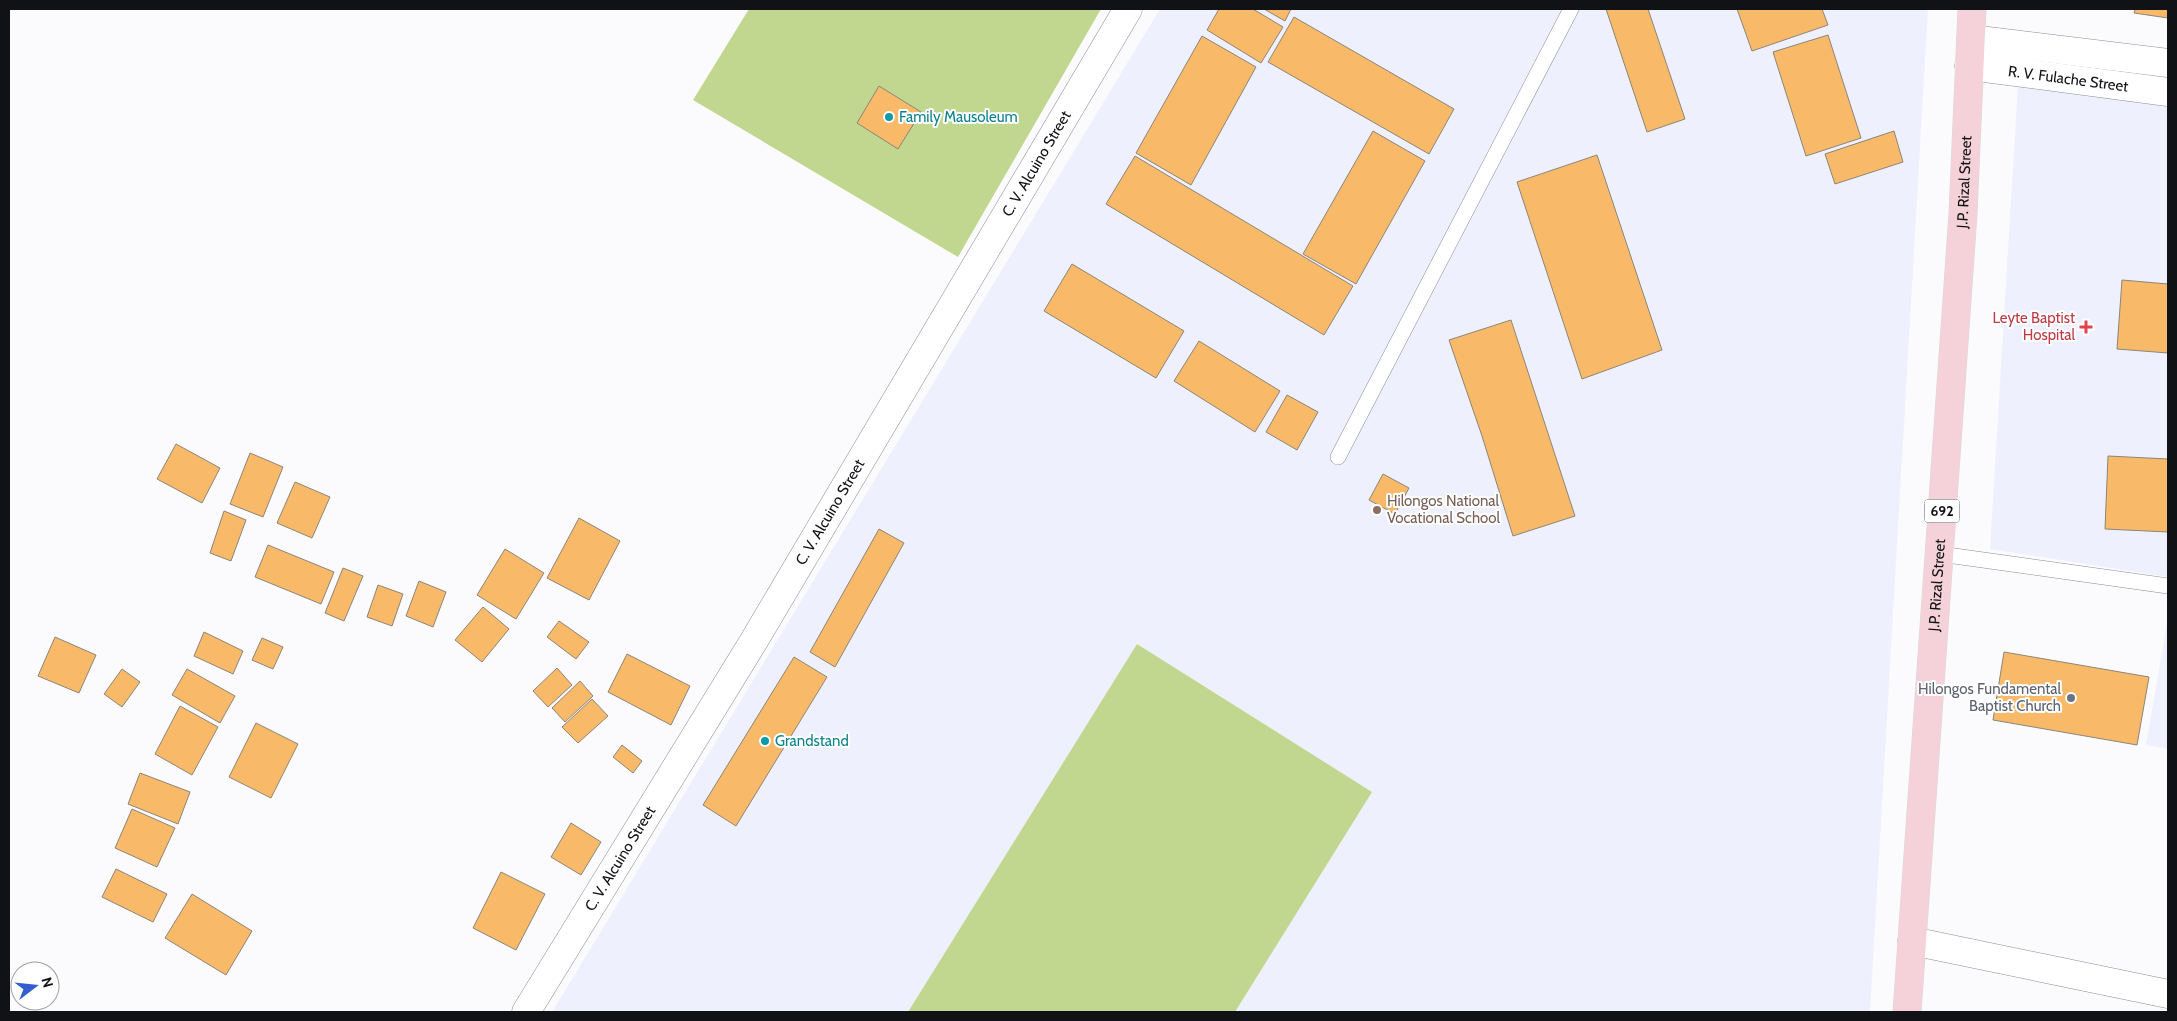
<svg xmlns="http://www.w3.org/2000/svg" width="2177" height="1021" viewBox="0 0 2177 1021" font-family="Cabin,sans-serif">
<rect width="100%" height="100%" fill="#fbfbfe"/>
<path fill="#eef1fd" d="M 1160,9 L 1928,9 L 1870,1012 L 552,1012 Z
M 2018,84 L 2168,105 L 2168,577 L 1990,549 Z
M 2168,617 L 2168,749 L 2146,745 Z"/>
<path fill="#c1d790" d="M 749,9 L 1101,9 L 958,257 L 693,100 Z
M 1137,644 L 1372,792 L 1235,1012 L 908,1012 Z"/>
<path fill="#f8ba69" stroke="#8b847b" d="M 1219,9 L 1253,9 L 1283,27 L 1261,63 L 1207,30 Z
M 1264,9 L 1291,9 L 1285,21 Z
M 1606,9 L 1648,9 L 1685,119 L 1647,132 Z
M 1737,9 L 1822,9 L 1828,25 L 1752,51 Z
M 2135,9 L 2168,9 L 2168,18 L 2134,13 Z
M 1294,17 L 1454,109 L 1429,154 L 1268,62 Z
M 1828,35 L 1861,138 L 1806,156 L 1773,52 Z
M 1202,36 L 1256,67 L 1191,185 L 1136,153 Z
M 879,86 L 921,112 L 898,149 L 857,123 Z
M 1373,131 L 1425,161 L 1356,284 L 1303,254 Z
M 1894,131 L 1903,162 L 1835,184 L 1825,154 Z
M 1597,155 L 1662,350 L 1582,379 L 1517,182 Z
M 1135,156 L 1353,286 L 1324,335 L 1106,204 Z
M 1072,264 L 1184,331 L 1156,378 L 1044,311 Z
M 2122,280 L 2168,284 L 2168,353 L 2117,349 Z
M 1511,320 L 1575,516 L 1513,536 L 1482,436 L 1449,340 Z
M 1199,341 L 1280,391 L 1255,432 L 1174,381 Z
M 1287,395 L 1318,412 L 1297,450 L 1266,432 Z
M 176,444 L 220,468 L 202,503 L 157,479 Z
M 250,453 L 283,467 L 263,517 L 230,504 Z
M 2108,456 L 2168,459 L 2168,532 L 2105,529 Z
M 1383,474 L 1409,488 L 1395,514 L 1369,500 Z
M 295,482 L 330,497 L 312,538 L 277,523 Z
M 224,511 L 246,520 L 231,561 L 210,553 Z
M 579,518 L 620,541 L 589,600 L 547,578 Z
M 879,529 L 904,543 L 835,667 L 810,652 Z
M 268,545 L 334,572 L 321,604 L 255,577 Z
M 505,549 L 544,573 L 516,619 L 477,595 Z
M 343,568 L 363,576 L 344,621 L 325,613 Z
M 419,581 L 446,592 L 433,627 L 406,616 Z
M 378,585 L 403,594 L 392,626 L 367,617 Z
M 483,607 L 509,629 L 482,662 L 455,640 Z
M 559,621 L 589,642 L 576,659 L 547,637 Z
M 204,632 L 243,651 L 233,674 L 194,656 Z
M 55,637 L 96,655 L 79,693 L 38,676 Z
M 262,638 L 283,647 L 273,669 L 252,660 Z
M 2004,652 L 2149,677 L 2137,745 L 1993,720 Z
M 627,654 L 690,686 L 671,725 L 608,692 Z
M 794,657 L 827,677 L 736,826 L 703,805 Z
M 557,668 L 572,685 L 548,707 L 533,691 Z
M 122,669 L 140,682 L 122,707 L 104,694 Z
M 187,669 L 235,696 L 220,723 L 172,695 Z
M 580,681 L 593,696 L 565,722 L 552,708 Z
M 592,699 L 608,716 L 578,743 L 562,727 Z
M 180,706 L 218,727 L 192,775 L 155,754 Z
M 256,723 L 298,744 L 271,798 L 229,777 Z
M 622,745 L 642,761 L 633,773 L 613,757 Z
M 140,773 L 190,792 L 178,824 L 128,804 Z
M 132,809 L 175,828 L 157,867 L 115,848 Z
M 571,823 L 601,842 L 581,875 L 551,857 Z
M 116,869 L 167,894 L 153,922 L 102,897 Z
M 501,872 L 545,894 L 516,950 L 473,928 Z
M 192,894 L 252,931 L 226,975 L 165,938 Z"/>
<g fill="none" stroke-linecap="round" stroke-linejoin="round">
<g stroke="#8a8d98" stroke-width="16">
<path id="lane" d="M 1338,457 L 1571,9
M 1940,554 L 2168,586"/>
</g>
<g stroke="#8a8d98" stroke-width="29">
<g id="street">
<path d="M 1971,39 L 2168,63"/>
<path id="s1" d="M 1969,66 L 2168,92"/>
<path d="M 1912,941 L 2168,994"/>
<path id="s2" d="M 526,1012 L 755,639 L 1128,9"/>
</g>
</g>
<g stroke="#d9d9da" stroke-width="29">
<g id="primary">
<path id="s3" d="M 1907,1012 L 1963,214 L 1972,9"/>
</g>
</g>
<use href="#lane" stroke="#fff" stroke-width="15"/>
<use href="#street" stroke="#fff" stroke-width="28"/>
<use href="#primary" stroke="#f5d2d9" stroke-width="28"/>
</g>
<g fill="#0f9aa8" stroke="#fff" stroke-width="2">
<circle cx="889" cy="117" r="5"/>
<circle cx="765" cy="741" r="5"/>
</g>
<path fill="#e0444e" stroke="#fff" stroke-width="2" d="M2083.5 319.5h5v5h5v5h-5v5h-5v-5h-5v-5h5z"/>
<circle fill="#8d6e63" stroke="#fff" stroke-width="2" cx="1377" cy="510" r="5"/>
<circle fill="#6b7280" stroke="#fff" stroke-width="2" cx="2071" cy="698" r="5"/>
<g text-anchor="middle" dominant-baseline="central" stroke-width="4" stroke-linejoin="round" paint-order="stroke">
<rect fill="#fff" stroke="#58595c" stroke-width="1" x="1924.5" y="499.5" width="35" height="23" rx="4"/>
<g font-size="14" font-weight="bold" fill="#111216">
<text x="1942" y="511">692</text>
</g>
<g font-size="15" fill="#111216" stroke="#fff">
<text stroke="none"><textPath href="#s1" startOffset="100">R. V. Fulache Street</textPath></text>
<text stroke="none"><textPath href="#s2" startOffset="990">C. V. Alcuino Street</textPath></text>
<text stroke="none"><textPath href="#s3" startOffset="832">J.P. Rizal Street</textPath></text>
<text stroke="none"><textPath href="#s2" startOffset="585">C. V. Alcuino Street</textPath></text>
<text stroke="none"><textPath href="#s3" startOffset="428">J.P. Rizal Street</textPath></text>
<text stroke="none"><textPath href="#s2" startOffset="180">C. V. Alcuino Street</textPath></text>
</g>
<g font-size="15" fill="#0d838f" stroke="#fff" text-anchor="start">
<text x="899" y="117">Family Mausoleum</text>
<text x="775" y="741">Grandstand</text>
</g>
<g font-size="15" fill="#be3a42" stroke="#fff" text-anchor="end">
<text x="2075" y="318">Leyte Baptist<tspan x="2075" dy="17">Hospital</tspan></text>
</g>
<g font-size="15" fill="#785e54" stroke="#fff" text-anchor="start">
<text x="1387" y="501">Hilongos National<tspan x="1387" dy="17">Vocational School</tspan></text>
</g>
<g font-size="15" fill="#5b616d" stroke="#fff" text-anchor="end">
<text x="2061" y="689">Hilongos Fundamental<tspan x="2061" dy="17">Baptist Church</tspan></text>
</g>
</g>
<rect width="2177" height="1021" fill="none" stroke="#111216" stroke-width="20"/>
<g transform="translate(35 986) rotate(74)"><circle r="24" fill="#ffffff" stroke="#a0a0a2"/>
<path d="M0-4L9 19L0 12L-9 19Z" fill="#325ece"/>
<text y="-8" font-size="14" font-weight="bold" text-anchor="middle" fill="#111216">N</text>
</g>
</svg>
